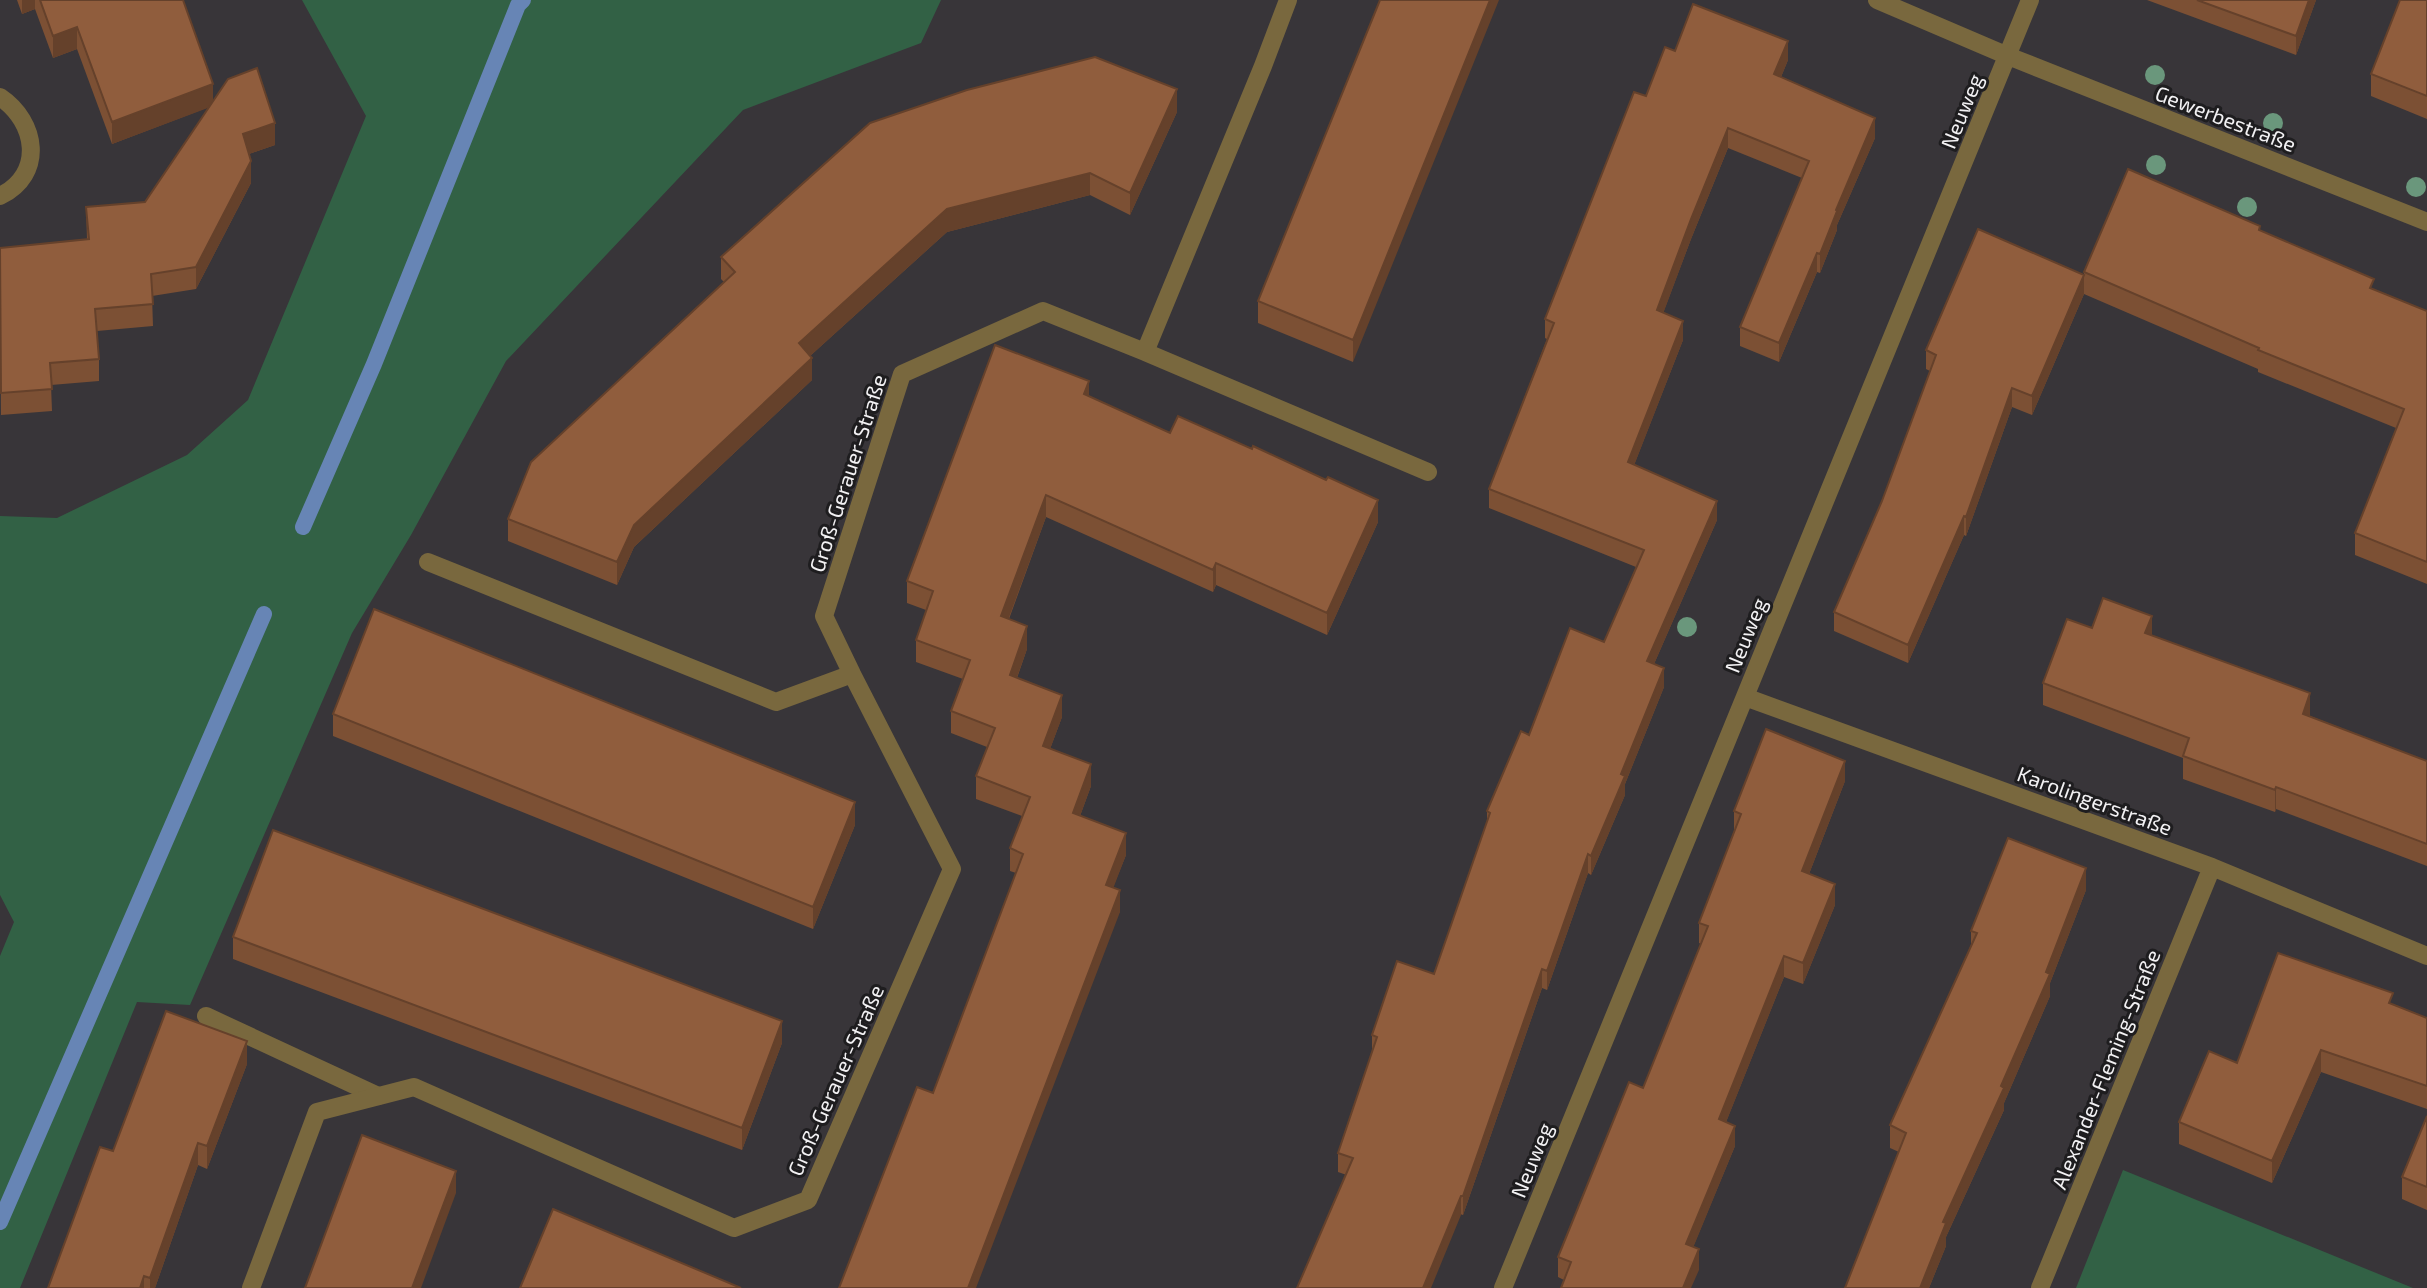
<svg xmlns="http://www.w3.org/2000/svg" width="2427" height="1288" viewBox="0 0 2427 1288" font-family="'Exo 2',sans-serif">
<rect width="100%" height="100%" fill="#383539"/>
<path fill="#326145" d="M 302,0 L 941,0 L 921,43 L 743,110 L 506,361 L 411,535 L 352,633 L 190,1005 L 137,1002 L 20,1288 L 0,1288 L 0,956 L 14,922 L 0,895 L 0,516 L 57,518 L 187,455 L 248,400 L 366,116 Z
M 2123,1170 L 2413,1288 L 2076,1288 Z"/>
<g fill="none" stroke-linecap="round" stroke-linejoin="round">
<path stroke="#6785b5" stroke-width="16" d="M 303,527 L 374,364 L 518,5 L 523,0
M 0,1222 L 264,614"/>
<path stroke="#79683e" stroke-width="18" d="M 206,1016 L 378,1096"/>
<path stroke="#79683e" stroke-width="18" d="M 1877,0 L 2008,56 L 2427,222
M 0,97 C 37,122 45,174 0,196
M 1145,352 L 1428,472
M 428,562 L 776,702 L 852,674
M 1745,697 L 2212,867 L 2427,956
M 251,1288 L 317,1112 L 414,1087 L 734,1228 L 808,1200 L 952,869 L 852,674 L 824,616 L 902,374 L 1043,311 L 1145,352 L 1263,66 L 1288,0
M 1503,1288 L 2030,0
M 2040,1288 L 2212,867"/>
</g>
<g fill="#6a977c">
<circle cx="2155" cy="75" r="10"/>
<circle cx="2273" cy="123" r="10"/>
<circle cx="2156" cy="165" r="10"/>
<circle cx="2416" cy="187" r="10"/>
<circle cx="2247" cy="207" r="10"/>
<circle cx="1687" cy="627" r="10"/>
</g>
<path fill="#7c5034" d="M 17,0 L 183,0 L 213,101 L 275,145 L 249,154 L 251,183 L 196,289 L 152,296 L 153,326 L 97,331 L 99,359 L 99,381 L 51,385 L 52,411 L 1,415 L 0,248 L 87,239 L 86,207 L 145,202 L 209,107 L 112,144 L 77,49 L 53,58 L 35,9 L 22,14 Z
M 1380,0 L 1353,362 L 1258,323 L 1258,301 Z
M 2147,0 L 2316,0 L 2296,55 Z
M 2427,0 L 2427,119 L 2371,96 L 2371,74 Z
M 1675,51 L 1788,60 L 1781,77 L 1875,138 L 1837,225 L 1837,230 L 1820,273 L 1817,272 L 1779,362 L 1740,346 L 1740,327 L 1802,178 L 1728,148 L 1691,239 L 1663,313 L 1683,340 L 1634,465 L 1717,520 L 1654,664 L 1664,687 L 1625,784 L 1625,795 L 1591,875 L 1588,873 L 1547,990 L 1542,988 L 1463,1215 L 1338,1172 L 1338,1153 L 1372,1053 L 1372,1035 L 1434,974 L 1487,823 L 1487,811 L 1529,735 L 1604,642 L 1636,567 L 1489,508 L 1489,489 L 1547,339 L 1545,338 L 1545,319 L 1646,96 Z
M 1177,112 L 1130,215 L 1090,195 L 947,232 L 810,356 L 812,380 L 634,547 L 617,585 L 508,541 L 508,519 L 724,282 L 721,279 L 721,257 Z
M 2260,231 L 2374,290 L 2427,311 L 2427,584 L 2355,555 L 2355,533 L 2396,428 L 2258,372 L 2258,369 L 2084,294 L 2032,415 L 2012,407 L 1966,536 L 1964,535 L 1908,663 L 1834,631 L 1834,612 L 1882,501 L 1930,371 L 1926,369 L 1926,350 L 2084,275 L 2084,272 Z
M 1089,396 L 1170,433 L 1378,522 L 1327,635 L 1216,585 L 1213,592 L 1046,517 L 1009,619 L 1027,649 L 1017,678 L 1062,717 L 1050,749 L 1091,786 L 1080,816 L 1126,855 L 1113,887 L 1120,912 L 933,1093 L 1016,873 L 1010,871 L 1010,848 L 1022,816 L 976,799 L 976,776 L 987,747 L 951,733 L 951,711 L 963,679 L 916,662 L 916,640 L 926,610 L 907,603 L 907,581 Z
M 2092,628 L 2152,636 L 2310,716 L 2427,761 L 2427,866 L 2276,809 L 2275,812 L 2183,779 L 2183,758 L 2043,705 L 2043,683 Z
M 333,714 L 855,825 L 813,929 L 333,736 Z
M 1845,781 L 1809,874 L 1835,905 L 1803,984 L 1784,977 L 1726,1122 L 1735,1146 L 1693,1247 L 1699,1270 L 1564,1280 L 1558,1277 L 1558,1257 L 1643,1088 L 1701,944 L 1699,943 L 1699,923 L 1734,832 L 1734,811 Z
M 2086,890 L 2050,983 L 2050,996 L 2004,1103 L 2004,1110 L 1946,1237 L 1946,1246 L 1929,1288 L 1845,1288 L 1899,1152 L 1890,1148 L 1890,1125 L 1971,945 L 1971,931 Z
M 233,937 L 782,1043 L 742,1150 L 233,959 Z
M 2393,1004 L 2427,1018 L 2427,1109 L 2321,1072 L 2272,1183 L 2179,1144 L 2179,1122 L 2237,1063 Z
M 247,1064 L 207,1169 L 198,1165 L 155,1288 L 48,1288 L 113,1151 Z
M 2427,1116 L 2427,1210 L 2402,1199 L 2402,1177 Z"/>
<path fill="#65412b" d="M 22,0 L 35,0 L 35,9 L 22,14 Z
M 1490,0 L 1499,0 L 1353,362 L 1353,340 Z
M 2309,0 L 2316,0 L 2296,55 L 2296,36 Z
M 77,27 L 77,49 L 53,58 L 53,36 Z
M 1788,41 L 1788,60 L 1774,94 L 1774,74 Z
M 213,84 L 213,106 L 112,144 L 112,122 Z
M 1177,89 L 1177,112 L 1130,215 L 1130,193 Z
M 1875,118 L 1875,138 L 1837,225 L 1837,230 L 1820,273 L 1820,254 L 1836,210 Z
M 275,123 L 275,145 L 243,156 L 243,134 Z
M 1728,128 L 1728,148 L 1691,239 L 1657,330 L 1657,310 L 1691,219 Z
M 251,161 L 251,183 L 196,289 L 196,267 Z
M 1090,173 L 1090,195 L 947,232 L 799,366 L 799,343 L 947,209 Z
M 1817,253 L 1817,272 L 1779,362 L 1779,343 Z
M 2084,275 L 2084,294 L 2032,415 L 2032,396 Z
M 1683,321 L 1683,340 L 1628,481 L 1628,462 Z
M 812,358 L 812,380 L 634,547 L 617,585 L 617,562 L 634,525 Z
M 1089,381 L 1089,403 L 1084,394 Z
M 2012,388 L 2012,407 L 1966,536 L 1966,517 Z
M 1046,495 L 1046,517 L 1001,639 L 1001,616 Z
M 1378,500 L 1378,522 L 1327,635 L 1327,613 Z
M 1717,501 L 1717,520 L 1647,680 L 1647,661 Z
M 1964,516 L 1964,535 L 1908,663 L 1908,645 Z
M 1216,563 L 1216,585 L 1213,592 L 1213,570 Z
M 2152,616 L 2152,638 L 2145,633 Z
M 1027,626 L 1027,649 L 1010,697 L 1010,675 Z
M 1664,668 L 1664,687 L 1625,784 L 1625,795 L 1591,875 L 1591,856 L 1621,774 Z
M 2310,693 L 2310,716 L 2303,736 L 2303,714 Z
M 1062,695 L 1062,717 L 1043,768 L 1043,746 Z
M 1845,761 L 1845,781 L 1802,892 L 1802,871 Z
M 1091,764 L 1091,786 L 1073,835 L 1073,813 Z
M 2276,787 L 2276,809 L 2275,812 L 2275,790 Z
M 855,802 L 855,825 L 813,929 L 813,907 Z
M 1126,833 L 1126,855 L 1106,907 L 1106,885 Z
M 1588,854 L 1588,873 L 1547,990 L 1547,971 Z
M 2086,868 L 2086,890 L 2050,983 L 2050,996 L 2004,1103 L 2004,1110 L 1946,1237 L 1946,1246 L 1929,1288 L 1920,1288 L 1943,1222 L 2001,1086 Z
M 1835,884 L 1835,905 L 1803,984 L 1803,963 Z
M 1120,890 L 1120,912 L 976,1288 L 968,1288 Z
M 1784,956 L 1784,977 L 1719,1140 L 1719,1119 Z
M 1542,969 L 1542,988 L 1463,1215 L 1463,1196 Z
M 782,1021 L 782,1043 L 742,1150 L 742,1128 Z
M 247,1041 L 247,1064 L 207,1169 L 207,1146 Z
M 2321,1050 L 2321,1072 L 2272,1183 L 2272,1161 Z
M 1735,1126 L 1735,1146 L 1686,1265 L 1686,1244 Z
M 198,1143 L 198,1165 L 155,1288 L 150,1288 L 150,1278 Z
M 456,1171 L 456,1193 L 421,1288 L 412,1288 Z
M 1461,1196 L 1461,1215 L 1431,1288 L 1423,1288 Z
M 1699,1249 L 1699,1270 L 1691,1288 L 1683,1288 Z
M 144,1276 L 144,1288 L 140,1288 Z"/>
<path fill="#905d3d" stroke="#65412b" stroke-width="2" d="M 40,0 L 183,0 L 213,84 L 112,122 L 77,27 L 53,36 Z
M 1380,0 L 1490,0 L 1353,340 L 1258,301 Z
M 2197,0 L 2309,0 L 2296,36 Z
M 2400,0 L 2427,0 L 2427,96 L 2371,74 Z
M 1693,4 L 1788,41 L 1774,74 L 1875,118 L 1836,210 L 1837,211 L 1820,254 L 1817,253 L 1779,343 L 1740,327 L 1809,161 L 1728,128 L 1691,219 L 1657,310 L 1683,321 L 1628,462 L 1717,501 L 1647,661 L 1664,668 L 1621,774 L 1625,776 L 1591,856 L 1588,854 L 1547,971 L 1542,969 L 1463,1196 L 1461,1196 L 1423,1288 L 1297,1288 L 1353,1158 L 1338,1153 L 1377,1037 L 1372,1035 L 1397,961 L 1434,974 L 1490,813 L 1487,811 L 1521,731 L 1529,735 L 1570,628 L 1604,642 L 1644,550 L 1489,489 L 1554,323 L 1545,319 L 1634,92 L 1646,96 L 1665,47 L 1675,51 Z
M 1095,57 L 1177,89 L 1130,193 L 1090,173 L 947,209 L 799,343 L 812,358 L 634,525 L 617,562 L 508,519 L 531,462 L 735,272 L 721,257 L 870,123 L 967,90 Z
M 257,68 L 275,123 L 243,134 L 251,161 L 196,267 L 151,274 L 153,304 L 95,309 L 99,359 L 50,363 L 52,389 L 1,393 L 0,248 L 89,239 L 86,207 L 145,202 L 228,79 Z
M 2128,169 L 2260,226 L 2259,230 L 2374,279 L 2370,288 L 2427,311 L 2427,562 L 2355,533 L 2404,409 L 2258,350 L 2259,348 L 2084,272 Z
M 1978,229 L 2084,275 L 2032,396 L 2012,388 L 1966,517 L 1964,516 L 1908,645 L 1834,612 L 1882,501 L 1936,355 L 1926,350 Z
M 995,345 L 1089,381 L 1084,394 L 1170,433 L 1178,416 L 1252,449 L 1253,446 L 1326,480 L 1328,477 L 1378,500 L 1327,613 L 1216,563 L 1213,570 L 1046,495 L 1001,616 L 1027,626 L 1010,675 L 1062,695 L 1043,746 L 1091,764 L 1073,813 L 1126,833 L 1106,885 L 1120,890 L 968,1288 L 839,1288 L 917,1087 L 933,1093 L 1023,854 L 1010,848 L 1030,797 L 976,776 L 995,728 L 951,711 L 970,660 L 916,640 L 933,591 L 907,581 Z
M 2103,598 L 2152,616 L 2145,633 L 2310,693 L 2303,714 L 2427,761 L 2427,844 L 2276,787 L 2275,790 L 2183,756 L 2189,738 L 2043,683 L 2067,619 L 2092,628 Z
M 374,609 L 855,802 L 813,907 L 333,714 Z
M 1766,729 L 1845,761 L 1802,871 L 1835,884 L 1803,963 L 1784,956 L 1719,1119 L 1735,1126 L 1686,1244 L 1699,1249 L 1683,1288 L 1561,1288 L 1571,1262 L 1558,1257 L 1629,1082 L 1643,1088 L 1708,926 L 1699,923 L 1741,814 L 1734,811 Z
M 273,830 L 782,1021 L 742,1128 L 233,937 Z
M 2008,838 L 2086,868 L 2046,972 L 2050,974 L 2001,1086 L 2004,1088 L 1943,1222 L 1946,1223 L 1920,1288 L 1845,1288 L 1906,1133 L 1890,1125 L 1977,933 L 1971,931 Z
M 2278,953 L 2393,993 L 2389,1003 L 2427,1018 L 2427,1086 L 2321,1050 L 2272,1161 L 2179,1122 L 2209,1051 L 2237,1063 Z
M 166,1011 L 247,1041 L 207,1146 L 198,1143 L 150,1278 L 144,1276 L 140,1288 L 48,1288 L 100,1147 L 113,1151 Z
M 2427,1116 L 2427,1187 L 2402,1177 Z
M 362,1135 L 456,1171 L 412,1288 L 305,1288 Z
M 553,1209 L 741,1288 L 520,1288 Z"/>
<g text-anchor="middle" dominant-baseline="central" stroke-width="6" stroke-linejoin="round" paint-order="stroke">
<g font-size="21" fill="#f2f1f3" stroke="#1e1d1f">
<text transform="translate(1961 111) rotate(-68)">Neuweg</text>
<text transform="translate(2226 118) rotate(21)">Gewerbestraße</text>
<text transform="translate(847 473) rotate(-72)">Groß-Gerauer-Straße</text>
<text transform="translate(1745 635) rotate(-68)">Neuweg</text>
<text transform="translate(2095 800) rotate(20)">Karolingerstraße</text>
<text transform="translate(2105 1069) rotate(-68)">Alexander-Fleming-Straße</text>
<text transform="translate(835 1080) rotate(-66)">Groß-Gerauer-Straße</text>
<text transform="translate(1531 1160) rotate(-68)">Neuweg</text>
</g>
</g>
</svg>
